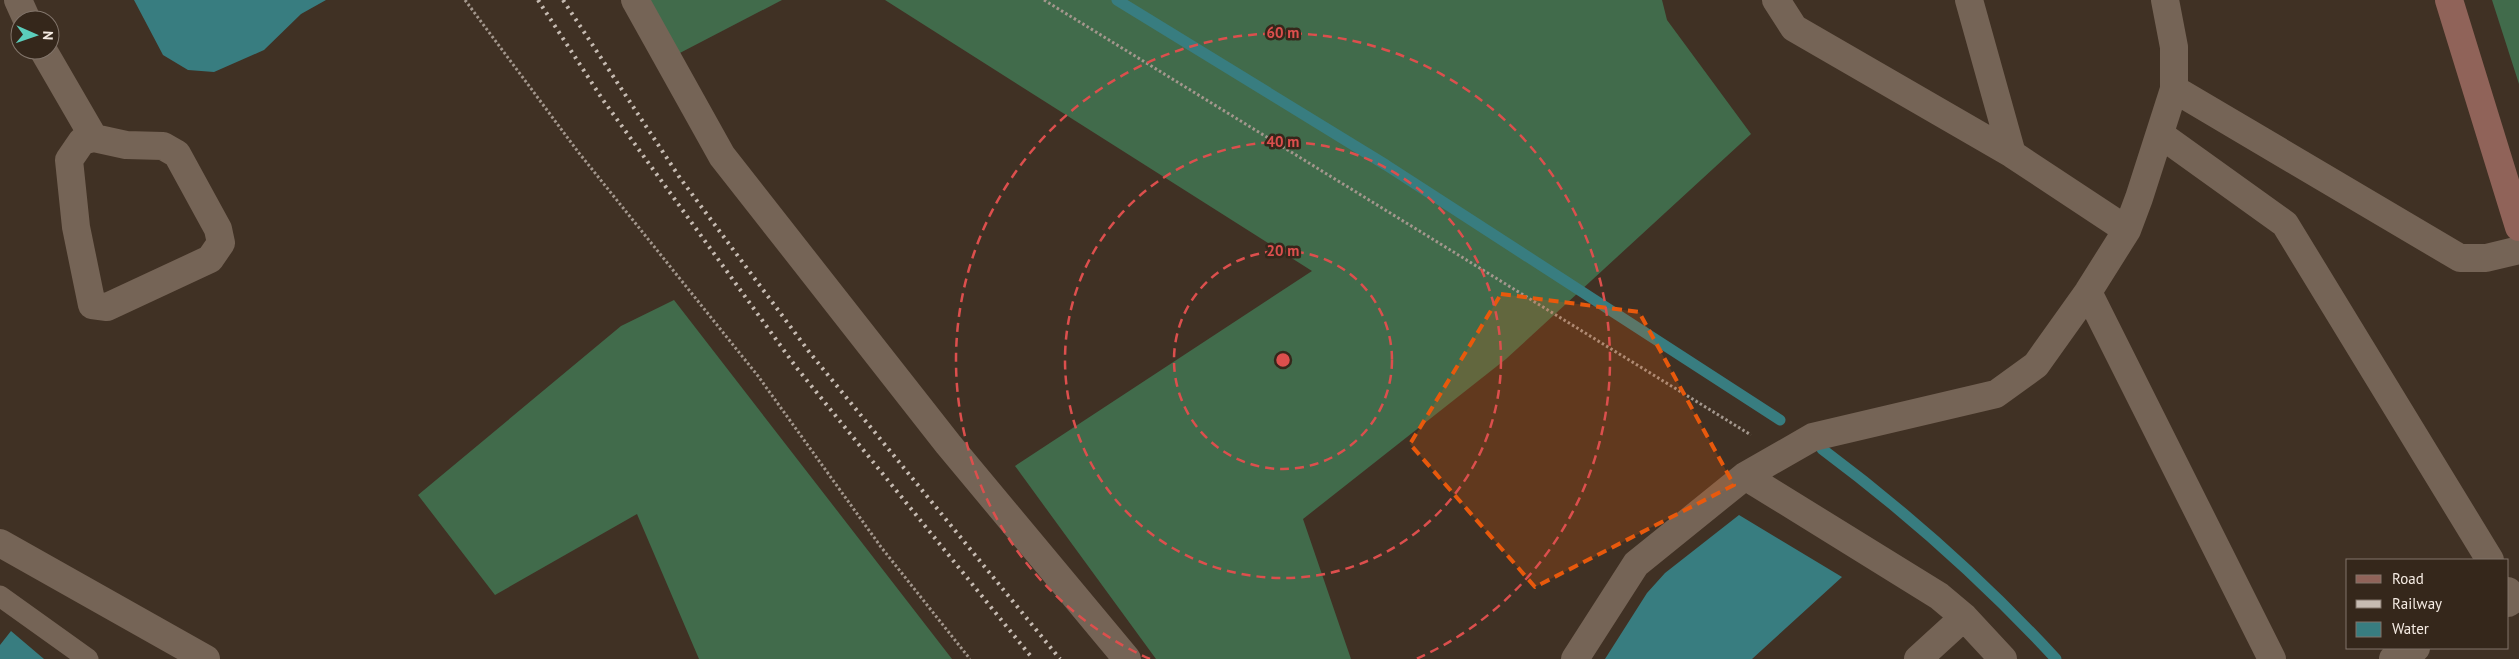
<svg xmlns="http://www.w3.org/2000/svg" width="2519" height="659" viewBox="0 0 2519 659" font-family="'PT Sans',sans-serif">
<rect width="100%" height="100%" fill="#403124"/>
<path fill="#416b4b" d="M 646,0 L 782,0 L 676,55 Z
M 885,0 L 1662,0 L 1667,20 L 1751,134 L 1506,359 L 1303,519 L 1351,659 L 1156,659 L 1015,466 L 1312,271 Z
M 2492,0 L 2519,0 L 2519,84 Z
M 674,300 L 952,659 L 699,659 L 637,514 L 495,595 L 418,495 L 621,326 Z"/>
<path fill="#387d80" d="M 134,0 L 326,0 L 301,14 L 264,50 L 214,72 L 188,70 L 163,55 Z
M 1739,515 L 1842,577 L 1752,659 L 1605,659 L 1647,593 L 1665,573 Z
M 11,631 L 44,659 L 0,659 L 0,645 Z"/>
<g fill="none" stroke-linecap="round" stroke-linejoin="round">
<path stroke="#387d80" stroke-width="11" d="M 1117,0 L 1386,165 L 1780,420
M 1822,449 C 1905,511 1985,582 2056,659"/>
<path stroke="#a3978d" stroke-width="3" stroke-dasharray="2.5 2.5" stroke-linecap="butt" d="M 465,0 L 579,153 L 758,376 L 881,547 L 970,659
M 1044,0 L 1751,435"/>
<path stroke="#756456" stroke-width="21" d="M 0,596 L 88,659"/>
<path stroke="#756456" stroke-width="28" d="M 18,0 L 27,20
M 635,0 L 722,156 L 948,444 L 1127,659
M 1776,0 L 1794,28 L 2012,154 L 2127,230
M 1969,0 L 2012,154
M 43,50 L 94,138 L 126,145 L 163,146 L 177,154 L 218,229 L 221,243 L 210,259 L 107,307 L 92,305 L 76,227 L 69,160 L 82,141 L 94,138
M 2174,89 L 2460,258 L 2486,258 L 2519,250
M 2161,135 L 2285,224 L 2490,560
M 2088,292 L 2272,659
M 1745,476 L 1939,596 L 1964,617 L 2003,659
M 0,543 L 206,659
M 2508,591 L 2511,601 L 2508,603
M 1575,659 L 1636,564 L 1745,476 L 1813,437 L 1996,394 L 2036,365 L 2088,292 L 2127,230 L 2139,198 L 2174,89 L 2174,47 L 2165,0
M 1918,659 L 1964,617
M 2393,659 L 2416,648"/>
<path stroke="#906359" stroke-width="28" d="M 2449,0 L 2519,227"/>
<path stroke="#c6bbb2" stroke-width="4" stroke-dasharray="2.5 5" stroke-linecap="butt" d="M 538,0 L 603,100 L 796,367 L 1033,659
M 563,0 L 680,178 L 810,353 L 1060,659"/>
</g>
<path fill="#e8590c" fill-opacity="0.2" stroke="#e8590c" stroke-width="4" stroke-dasharray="10 6" stroke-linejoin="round" d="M 1501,294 L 1639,312 L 1734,485 L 1535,587 L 1410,444 Z"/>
<g fill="none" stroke="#dc4f4d" stroke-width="2.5" stroke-dasharray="9 6">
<circle cx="1283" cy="360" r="109"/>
<circle cx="1283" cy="360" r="218"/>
<path d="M1150 659A327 327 0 1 1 1416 659"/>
</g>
<circle cx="1283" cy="360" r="8" fill="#dc4f4d" stroke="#35271b" stroke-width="2.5"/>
<g font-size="15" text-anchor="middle" font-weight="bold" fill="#dc4f4d" stroke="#35271b" stroke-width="5" stroke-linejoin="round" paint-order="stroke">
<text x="1283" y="38">60 m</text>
<text x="1283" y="147">40 m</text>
<text x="1283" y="256">20 m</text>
</g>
<rect x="2346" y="559" width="162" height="90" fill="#35271b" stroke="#82756b"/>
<rect x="2356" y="575" width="25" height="8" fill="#906359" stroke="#82756b"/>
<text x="2392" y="584" font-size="15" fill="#f5ebe3">Road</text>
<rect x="2356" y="600" width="25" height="8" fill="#c6bbb2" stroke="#82756b"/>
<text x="2392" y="609" font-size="15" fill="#f5ebe3">Railway</text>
<rect x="2356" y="622" width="25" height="15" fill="#387d80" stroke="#82756b"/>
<text x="2392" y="634" font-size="15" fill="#f5ebe3">Water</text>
<g transform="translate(35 35) rotate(92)"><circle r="24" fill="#35271b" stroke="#82756b"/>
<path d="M0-4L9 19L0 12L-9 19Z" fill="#5bcebc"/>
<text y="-8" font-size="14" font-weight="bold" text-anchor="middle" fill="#f5ebe3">N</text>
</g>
</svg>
